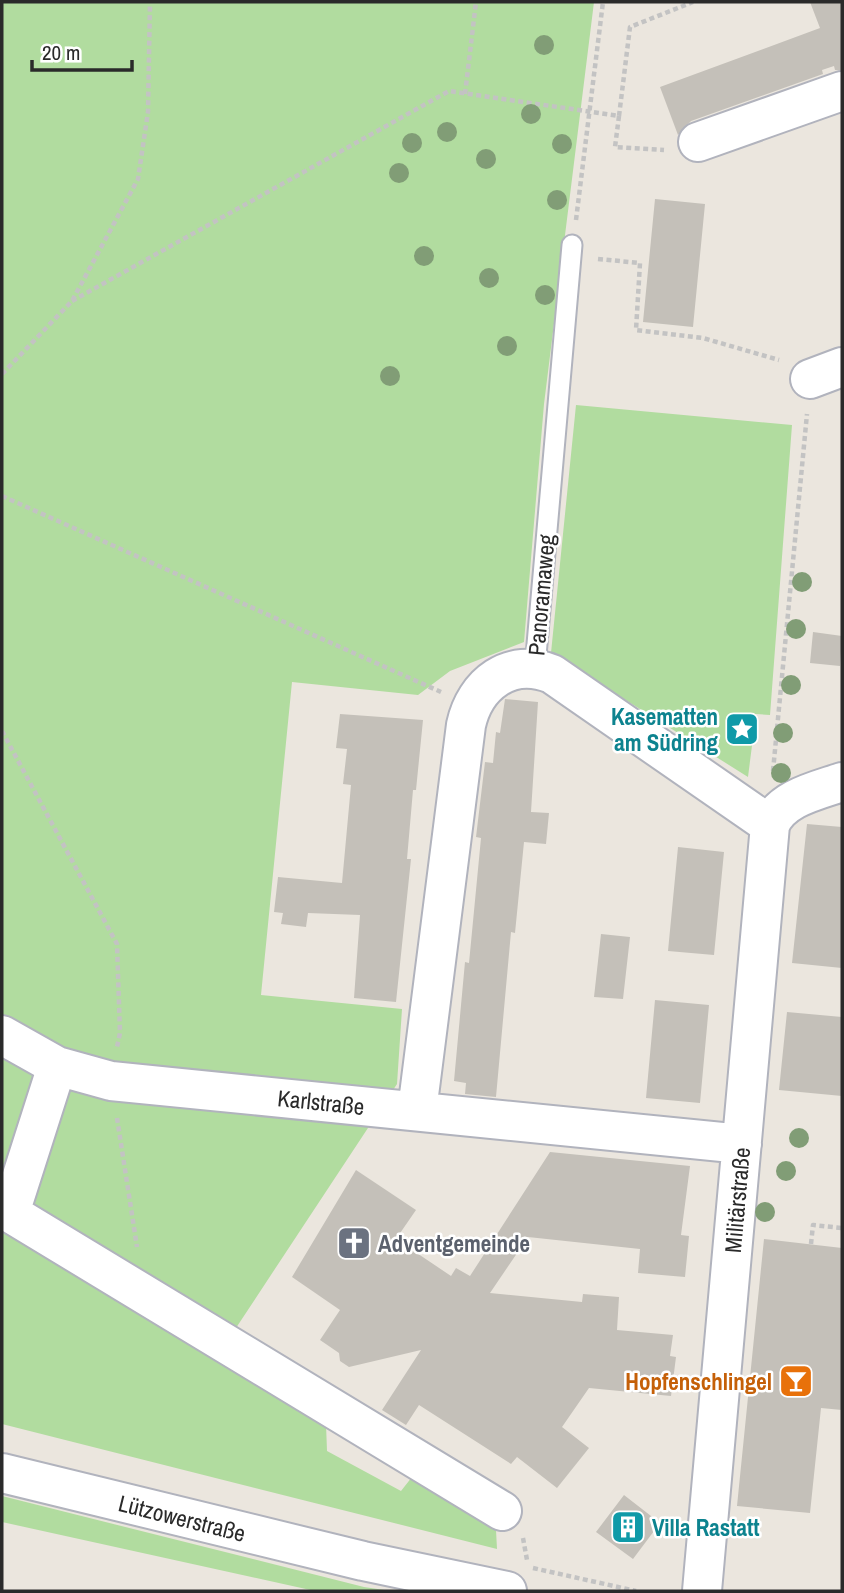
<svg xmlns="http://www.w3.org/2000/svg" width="844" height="1593" viewBox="0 0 844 1593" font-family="'Archivo Narrow',sans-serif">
<rect width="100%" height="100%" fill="#ebe6de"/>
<path fill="#b1dc9f" d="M 2,2 L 594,2 L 544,404 L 524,642 L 450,671 L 418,695 L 292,682 L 261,995 L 402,1009 L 397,1084 L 232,1334 L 326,1424 L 327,1451 L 401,1491 L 412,1477 L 496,1530 L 497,1549 L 2,1424 Z
M 576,405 L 792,425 L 770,715 L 756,714 L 748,777 L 551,653 Z
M 2,1496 L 364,1587 L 391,1591 L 315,1591 L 2,1522 Z"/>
<path fill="#c4c0b9" d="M 810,2 L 842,2 L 842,70 L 835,70 L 834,66 L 822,70 L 823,74 L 691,121 L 678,135 L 660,87 L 820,28 Z
M 655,199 L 705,204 L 693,327 L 643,322 Z
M 813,632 L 842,636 L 840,666 L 810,663 Z
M 505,699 L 538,702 L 531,812 L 549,813 L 546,844 L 524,842 L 515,933 L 511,932 L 496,1097 L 465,1094 L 466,1083 L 454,1081 L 465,962 L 469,963 L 481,838 L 476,837 L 485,762 L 493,763 L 496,732 L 500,733 Z
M 340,714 L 423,720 L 416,790 L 413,790 L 407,859 L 411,859 L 396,1002 L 354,998 L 360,915 L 308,913 L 306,927 L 281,924 L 283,913 L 274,912 L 278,877 L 342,883 L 351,785 L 343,784 L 347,749 L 336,748 Z
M 807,824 L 842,827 L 842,968 L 792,963 Z
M 678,847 L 724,852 L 714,955 L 668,951 Z
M 601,934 L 630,937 L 623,999 L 594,997 Z
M 655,1000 L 709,1005 L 700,1103 L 646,1098 Z
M 787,1012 L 842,1017 L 842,1096 L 779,1090 Z
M 550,1152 L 690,1166 L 681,1235 L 689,1236 L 685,1277 L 638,1273 L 640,1249 L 528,1237 L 490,1293 L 582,1302 L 583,1294 L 619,1297 L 617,1330 L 673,1335 L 670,1356 L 676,1357 L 671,1396 L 589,1388 L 562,1427 L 589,1448 L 557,1488 L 517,1457 L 511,1464 L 419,1405 L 406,1425 L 382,1410 L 421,1350 L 349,1367 L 340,1361 L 339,1353 L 320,1340 L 340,1310 L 292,1277 L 356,1170 L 416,1210 L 396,1239 L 451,1276 L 456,1268 L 470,1276 Z
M 764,1239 L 842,1248 L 842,1410 L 821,1408 L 810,1513 L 737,1506 Z
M 624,1495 L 660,1523 L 633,1559 L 596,1532 Z"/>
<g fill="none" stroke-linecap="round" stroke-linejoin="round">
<g stroke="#b1b3bd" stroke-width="23">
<path id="service" d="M 535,667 L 572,245"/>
</g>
<g stroke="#b1b3bd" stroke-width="42">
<path id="minor" d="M 698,142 L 842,91
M 810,379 L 842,367
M 2,1035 L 57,1066 L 111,1081 L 742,1144
M 57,1066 L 10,1213 L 502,1511
M 417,1111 L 466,725 C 475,684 510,657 552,674 L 770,825
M 702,1591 L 770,825 C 781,798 816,791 842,782"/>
</g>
<g stroke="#b1b3bd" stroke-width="42">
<path id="secondary" d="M 2,1473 L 363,1561 L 507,1591"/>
</g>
<path stroke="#c3c3c3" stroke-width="4.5" stroke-dasharray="5 3.5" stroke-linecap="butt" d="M 465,94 L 476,2
M 619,116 L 615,147 L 664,150
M 576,220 L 603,2
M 598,259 L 640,263 L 636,330 L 703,338 L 779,360
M 72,301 L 449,91 L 619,116 L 630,27 L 693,2
M 2,374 L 72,301 L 138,179 L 148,112 L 150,2
M 2,496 L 441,692
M 2,731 L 117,944 L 120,1033 L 117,1047
M 773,771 L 807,414
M 117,1118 L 137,1247
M 811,1244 L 813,1225 L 842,1228
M 523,1538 L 527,1560
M 533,1568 L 636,1591"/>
<use href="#service" stroke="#fff" stroke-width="19"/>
<use href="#minor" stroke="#fff" stroke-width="38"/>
<use href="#secondary" stroke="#fff" stroke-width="38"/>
</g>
<g fill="#819d76">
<circle cx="544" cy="45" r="10"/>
<circle cx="531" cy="114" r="10"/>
<circle cx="447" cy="132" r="10"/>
<circle cx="412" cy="143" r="10"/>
<circle cx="562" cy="144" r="10"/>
<circle cx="486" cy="159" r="10"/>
<circle cx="399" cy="173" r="10"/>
<circle cx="557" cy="200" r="10"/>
<circle cx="424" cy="256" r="10"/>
<circle cx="489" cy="278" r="10"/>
<circle cx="545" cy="295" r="10"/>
<circle cx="507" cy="346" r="10"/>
<circle cx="390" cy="376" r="10"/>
<circle cx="802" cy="582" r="10"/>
<circle cx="796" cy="629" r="10"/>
<circle cx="791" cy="685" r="10"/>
<circle cx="783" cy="733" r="10"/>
<circle cx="781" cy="773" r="10"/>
<circle cx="799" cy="1138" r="10"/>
<circle cx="786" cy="1171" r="10"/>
<circle cx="765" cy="1212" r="10"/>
</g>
<defs>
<g id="sight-square" transform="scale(1.75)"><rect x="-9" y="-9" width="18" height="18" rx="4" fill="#0f9aa8" stroke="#fff"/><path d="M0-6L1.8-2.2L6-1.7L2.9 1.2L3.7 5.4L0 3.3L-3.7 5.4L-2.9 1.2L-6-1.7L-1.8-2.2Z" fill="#fff"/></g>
<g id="church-square" transform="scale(1.75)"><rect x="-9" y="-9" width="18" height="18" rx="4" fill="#6b7280" stroke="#fff"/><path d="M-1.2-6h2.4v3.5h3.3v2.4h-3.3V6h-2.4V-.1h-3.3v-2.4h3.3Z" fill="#fff"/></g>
<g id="bar-square" transform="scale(1.75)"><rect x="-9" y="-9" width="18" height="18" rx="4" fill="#e8710a" stroke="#fff"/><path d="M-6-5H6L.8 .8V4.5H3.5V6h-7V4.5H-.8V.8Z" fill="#fff"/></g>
<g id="building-square" transform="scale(1.75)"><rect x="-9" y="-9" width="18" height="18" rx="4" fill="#0f9aa8" stroke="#fff"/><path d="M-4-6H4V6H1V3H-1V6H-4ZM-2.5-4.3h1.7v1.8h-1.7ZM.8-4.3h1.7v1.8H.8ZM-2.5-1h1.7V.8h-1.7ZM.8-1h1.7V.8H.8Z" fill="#fff"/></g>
</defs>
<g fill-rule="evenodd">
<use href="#sight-square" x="742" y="729"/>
<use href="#church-square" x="354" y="1243"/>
<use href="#bar-square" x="796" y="1381"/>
<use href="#building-square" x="628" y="1527"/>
</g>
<g text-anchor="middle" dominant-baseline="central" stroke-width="5" stroke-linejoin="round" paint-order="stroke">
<g font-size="23" fill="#2a2a2a" stroke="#fff">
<text transform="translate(541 595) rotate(-85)">Panoramaweg</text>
<text transform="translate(321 1102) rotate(6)">Karlstraße</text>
<text transform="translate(737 1200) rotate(-85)">Militärstraße</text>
<text transform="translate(182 1518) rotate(14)">Lützowerstraße</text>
</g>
<g font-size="23" font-weight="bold" fill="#0d838f" stroke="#fff" text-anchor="end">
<text x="718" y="716">Kasematten<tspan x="718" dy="26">am Südring</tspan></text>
<text x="652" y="1527" text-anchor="start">Villa Rastatt</text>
</g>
<g font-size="23" font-weight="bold" fill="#5b616d" stroke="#fff" text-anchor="start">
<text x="378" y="1243">Adventgemeinde</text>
</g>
<g font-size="23" font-weight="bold" fill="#c56008" stroke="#fff" text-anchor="end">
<text x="772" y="1381">Hopfenschlingel</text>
</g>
</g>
<rect width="844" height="1593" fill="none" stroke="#2a2a2a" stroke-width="7"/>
<path d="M32 60v10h100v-10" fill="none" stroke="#2a2a2a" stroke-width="3.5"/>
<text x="42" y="60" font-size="21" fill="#2a2a2a" stroke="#ffffff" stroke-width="5" paint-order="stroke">20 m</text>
</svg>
